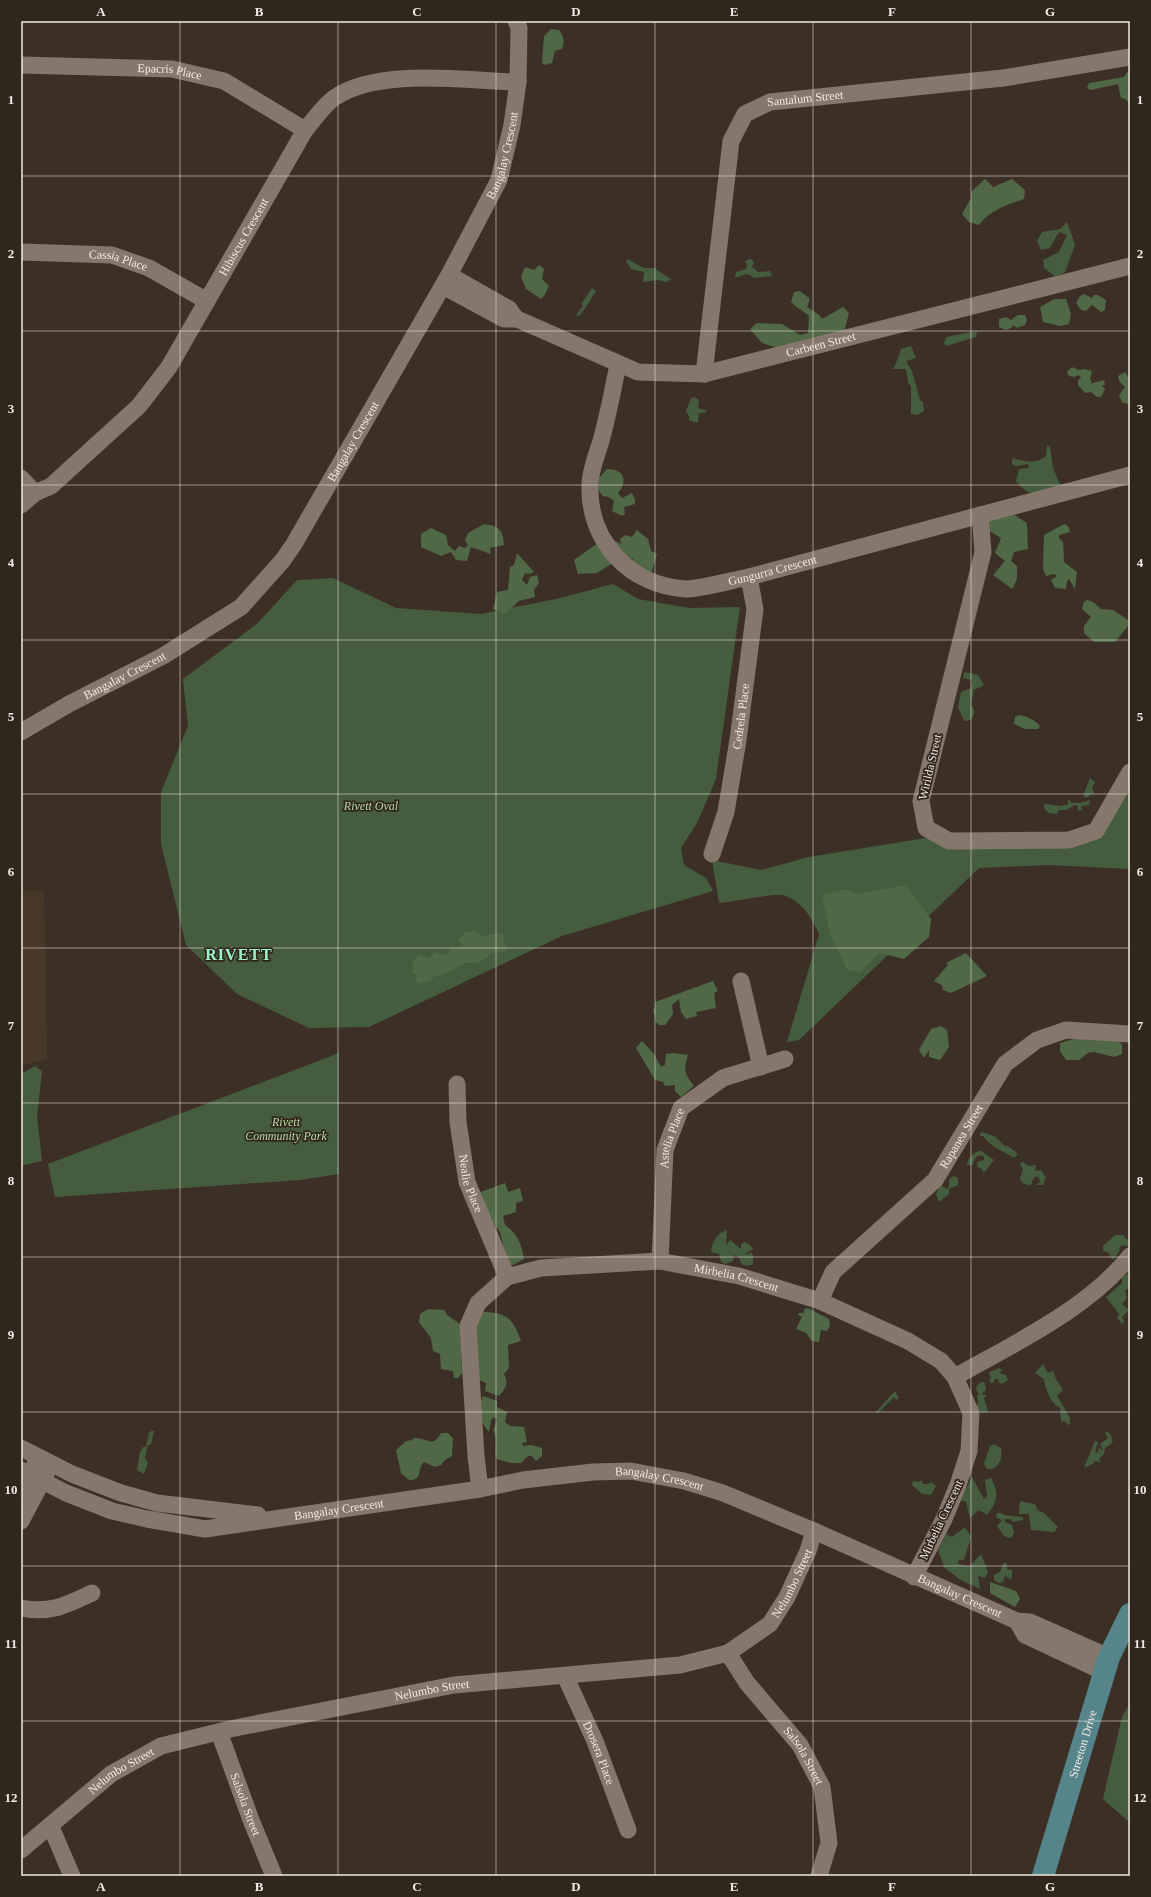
<svg xmlns="http://www.w3.org/2000/svg" width="1151" height="1897" viewBox="0 0 1151 1897" font-family="Georgia,serif">
<rect width="100%" height="100%" fill="#3c3026"/>
<path fill="#473829" d="M 21,891 L 44,891 L 47,1060 L 21,1065 Z"/>
<path fill="#465c3e" d="M 1067,222 L 1075,245 L 1065,272 L 1056,277 L 1044,268 L 1043,260 L 1059,252 L 1067,235 L 1060,232 L 1057,235 L 1050,248 L 1041,250 L 1037,241 L 1042,232 L 1060,229 Z
M 627,259 L 644,268 L 654,268 L 671,279 L 667,282 L 657,280 L 643,282 L 644,272 L 631,269 L 626,261 Z
M 751,259 L 754,262 L 752,267 L 758,272 L 770,271 L 772,276 L 755,278 L 747,274 L 735,278 L 736,272 L 746,269 L 747,265 L 745,261 Z
M 592,288 L 596,291 C 590,300 586,308 579,316 L 576,315 L 583,306 L 581,304 Z
M 977,331 L 976,337 L 946,346 L 944,343 L 946,337 Z
M 911,346 L 916,358 L 906,361 L 912,371 L 920,400 L 923,402 L 924,411 L 917,415 L 911,414 L 911,386 L 908,383 L 906,369 L 893,369 L 897,361 L 901,349 Z
M 694,397 L 699,400 L 698,407 L 700,409 L 707,410 L 705,413 L 699,413 L 698,423 L 689,420 L 689,416 L 686,411 L 691,398 Z
M 1047,445 L 1050,447 L 1053,468 L 1061,487 C 1041,494 1031,500 1016,481 L 1019,469 L 1029,468 L 1028,464 L 1016,466 L 1012,464 L 1012,458 C 1024,461 1036,465 1046,456 Z
M 333,578 L 396,608 L 481,614 L 556,599 L 613,584 L 638,599 L 689,608 L 740,607 L 716,779 L 697,823 L 681,848 L 684,865 L 706,878 L 713,891 L 562,936 L 369,1027 L 309,1028 L 237,994 L 186,945 L 161,844 L 161,792 L 188,726 L 183,679 L 258,623 L 297,580 Z
M 964,672 L 978,675 L 984,685 L 974,690 L 971,704 L 975,712 L 971,720 L 964,721 L 958,707 L 961,692 L 971,688 L 972,680 L 963,678 Z
M 1090,778 L 1095,782 L 1092,788 L 1094,794 L 1091,794 L 1088,797 L 1084,798 L 1084,794 Z
M 1124,790 L 1130,790 L 1130,869 L 1048,865 L 979,868 L 799,1040 L 787,1042 L 819,934 C 811,917 802,901 783,895 C 776,893 729,902 719,903 L 712,860 L 761,870 L 809,857 L 925,838 L 1069,843 L 1099,835 Z
M 1067,800 L 1070,800 L 1071,803 L 1080,803 L 1090,800 L 1089,805 L 1081,806 L 1082,810 L 1078,811 L 1078,806 L 1075,805 L 1066,810 L 1059,810 L 1057,814 L 1048,813 L 1043,806 L 1045,804 L 1060,806 L 1069,804 Z
M 339,1053 L 339,1174 L 300,1180 L 55,1197 L 48,1164 Z
M 35,1066 L 42,1071 L 37,1116 L 42,1161 L 21,1166 L 21,1074 Z
M 981,1132 L 994,1136 L 1005,1146 L 1008,1146 L 1018,1154 L 1014,1158 C 1002,1150 992,1148 983,1136 L 980,1136 Z
M 978,1151 L 981,1151 L 994,1160 L 984,1173 L 982,1169 L 978,1168 L 977,1162 L 984,1160 L 984,1157 L 981,1155 L 976,1157 L 972,1165 L 967,1165 C 967,1159 973,1154 978,1151 Z
M 1023,1162 L 1029,1166 L 1034,1165 L 1036,1166 L 1035,1171 L 1041,1170 L 1046,1178 L 1045,1179 L 1043,1185 L 1036,1185 L 1040,1182 L 1039,1178 L 1036,1176 L 1033,1179 L 1031,1185 C 1026,1185 1021,1184 1020,1178 L 1023,1170 L 1020,1163 Z
M 953,1176 L 958,1178 L 958,1185 L 949,1189 L 949,1194 L 939,1202 L 936,1194 L 940,1185 L 947,1189 L 949,1186 L 949,1179 Z
M 727,1230 L 726,1245 L 730,1240 L 741,1249 L 741,1244 L 744,1242 L 749,1244 L 753,1249 L 746,1253 L 747,1255 L 751,1252 L 753,1255 L 753,1264 C 746,1268 740,1265 739,1257 L 734,1255 L 733,1261 L 725,1264 L 721,1262 L 719,1254 L 711,1252 C 712,1242 717,1233 727,1230 Z
M 1115,1235 L 1123,1235 L 1130,1242 L 1127,1247 L 1125,1245 L 1120,1246 L 1119,1252 L 1113,1260 L 1108,1252 L 1103,1251 L 1103,1246 Z
M 1130,1272 L 1130,1291 L 1127,1289 L 1125,1291 L 1127,1298 L 1122,1304 L 1129,1310 L 1122,1317 L 1124,1320 L 1123,1325 L 1117,1318 L 1119,1314 L 1106,1297 L 1122,1283 L 1122,1277 Z
M 1043,1364 L 1048,1373 L 1053,1371 L 1056,1379 L 1063,1390 L 1057,1396 L 1070,1418 L 1070,1424 L 1068,1425 L 1066,1422 L 1061,1421 L 1060,1408 C 1050,1403 1046,1390 1044,1379 L 1035,1373 Z
M 1000,1368 L 1002,1370 L 999,1373 L 1006,1375 L 1008,1380 L 1002,1384 L 998,1382 L 999,1379 L 995,1379 L 992,1384 L 989,1380 L 991,1378 L 989,1372 Z
M 981,1382 L 985,1383 L 986,1390 L 982,1393 L 983,1395 L 987,1395 L 984,1398 L 988,1412 L 982,1413 L 976,1407 L 978,1403 L 977,1396 L 979,1394 L 976,1390 L 977,1386 Z
M 895,1391 L 899,1398 L 896,1400 L 894,1397 L 877,1414 L 876,1412 Z
M 151,1431 L 154,1431 L 151,1444 L 148,1445 L 145,1458 L 148,1463 L 144,1474 L 137,1470 L 140,1452 L 143,1447 L 146,1447 L 149,1433 Z
M 1108,1431 L 1113,1440 L 1111,1444 L 1105,1448 L 1104,1454 L 1099,1459 L 1101,1462 L 1094,1461 L 1094,1463 L 1084,1468 L 1095,1441 L 1098,1442 L 1095,1452 L 1098,1453 L 1099,1447 L 1101,1450 L 1103,1450 L 1100,1444 L 1108,1438 L 1105,1433 Z
M 994,1444 L 1001,1448 C 1003,1457 1000,1465 992,1469 L 987,1469 L 984,1464 L 990,1446 Z
M 972,1477 L 984,1499 L 987,1496 L 985,1480 L 991,1478 C 999,1493 998,1501 987,1515 L 979,1510 L 970,1518 L 966,1502 L 960,1500 Z
M 921,1480 L 923,1484 L 928,1484 L 931,1482 L 936,1486 L 931,1495 L 922,1494 L 912,1485 L 913,1481 L 920,1482 Z
M 1020,1501 L 1035,1504 L 1038,1511 L 1043,1512 L 1058,1527 L 1054,1532 L 1031,1530 L 1029,1514 L 1019,1514 Z
M 1001,1513 L 1004,1515 L 1023,1517 L 1023,1520 L 1012,1522 L 1011,1519 L 1005,1519 L 1005,1522 L 1012,1525 L 1014,1532 L 1012,1537 L 1009,1538 L 1004,1536 L 997,1526 L 1002,1520 L 996,1517 L 997,1513 Z
M 965,1527 L 971,1537 L 964,1560 L 959,1560 L 958,1564 L 970,1566 L 981,1554 L 988,1572 L 985,1578 L 978,1576 L 980,1589 L 959,1579 L 944,1567 L 938,1550 L 946,1534 L 952,1537 Z
M 1004,1562 L 1007,1564 L 1007,1569 L 1012,1570 L 1012,1578 L 1009,1579 L 1005,1575 L 1003,1582 L 999,1583 L 994,1580 L 994,1575 L 1000,1572 Z
M 1130,1703 L 1130,1823 L 1103,1799 L 1122,1717 Z"/>
<path fill="#506846" d="M 551,29 L 559,30 C 564,37 565,41 562,49 L 555,51 L 552,63 L 544,65 L 542,63 L 544,36 Z
M 1130,71 L 1130,101 L 1128,102 L 1125,99 L 1121,98 L 1118,84 L 1091,90 L 1087,88 L 1089,83 L 1124,77 L 1127,72 Z
M 985,179 L 993,187 L 1012,179 L 1025,190 L 1024,199 C 1007,205 990,210 979,225 L 969,222 L 962,214 L 971,198 L 971,192 Z
M 539,265 L 544,269 L 542,279 L 549,286 L 544,296 L 541,299 L 526,289 L 521,277 L 525,267 L 534,270 Z
M 800,291 L 810,299 L 807,307 L 818,314 L 822,319 L 843,307 L 849,313 L 843,336 L 777,348 L 762,343 L 750,329 L 757,323 L 782,324 L 800,335 L 808,333 L 809,316 C 803,310 796,308 791,302 L 794,292 Z
M 1084,294 L 1092,298 L 1094,295 L 1098,295 L 1106,300 L 1105,310 L 1101,312 L 1092,305 L 1086,311 L 1081,310 L 1076,303 L 1080,296 Z
M 1054,299 L 1066,299 L 1071,314 L 1069,324 L 1060,326 L 1043,322 L 1040,307 Z
M 1018,315 L 1025,315 L 1027,320 L 1025,325 L 1017,328 L 1013,325 L 1011,328 L 1006,330 L 999,327 L 999,319 L 1006,317 L 1011,320 Z
M 1072,367 L 1078,370 L 1085,369 L 1092,371 L 1090,379 L 1092,382 L 1090,384 L 1104,380 L 1105,385 L 1102,385 L 1105,389 L 1101,397 L 1097,397 L 1091,392 L 1085,393 L 1078,385 L 1078,381 L 1081,377 L 1078,375 L 1074,377 L 1069,376 L 1067,372 Z
M 1125,372 L 1129,378 L 1130,405 L 1122,402 L 1119,395 L 1125,387 L 1119,381 L 1118,376 Z
M 607,469 C 623,469 629,480 618,493 L 622,498 L 632,493 L 635,499 L 635,504 L 624,507 L 625,514 L 622,516 L 612,511 L 614,501 L 609,497 L 603,496 L 598,490 L 599,478 Z
M 1013,514 L 1027,523 L 1028,549 L 1014,552 L 1011,561 L 1017,566 L 1017,579 L 1012,589 L 993,575 L 1005,561 L 995,553 L 1001,538 L 971,520 Z
M 484,524 C 499,526 503,529 504,545 L 490,548 L 491,554 L 471,547 L 467,561 L 456,560 L 451,552 L 441,556 L 421,547 L 421,534 L 431,528 L 446,535 L 448,545 L 455,551 L 459,546 L 465,548 L 468,545 L 465,540 L 468,533 Z
M 1064,524 L 1068,526 L 1070,532 L 1059,535 L 1059,538 L 1063,542 L 1064,562 L 1077,572 L 1075,589 L 1069,579 L 1067,581 L 1066,589 L 1055,588 L 1051,580 L 1057,576 L 1054,574 L 1046,576 L 1043,569 L 1044,535 Z
M 637,530 L 648,539 L 651,551 L 657,554 L 650,577 L 632,568 L 633,559 L 624,556 L 597,573 L 578,574 L 574,560 L 598,543 L 612,539 L 621,544 L 620,539 L 625,535 L 632,537 Z
M 517,553 L 534,572 L 528,574 L 525,573 L 522,580 L 527,585 L 530,577 L 537,575 L 539,583 L 534,590 L 535,597 L 519,601 L 505,614 L 493,609 L 497,592 L 508,590 L 510,567 L 514,565 Z
M 1087,600 L 1093,602 L 1101,609 L 1113,610 L 1128,620 L 1128,626 L 1115,642 L 1094,642 L 1084,633 L 1084,626 L 1091,617 L 1082,609 L 1084,602 Z
M 1018,715 C 1027,716 1035,720 1040,726 L 1038,729 L 1025,729 L 1014,724 L 1015,717 Z
M 906,885 L 931,919 L 929,937 L 904,959 L 879,953 L 861,972 L 848,971 L 830,934 L 822,895 L 845,889 L 855,894 Z
M 474,931 L 484,937 L 491,934 L 502,934 L 507,948 L 504,952 L 491,953 L 488,957 L 478,963 L 465,963 L 443,975 L 434,976 L 431,981 L 419,984 L 414,978 L 417,976 L 412,973 L 414,960 L 418,954 L 428,958 L 436,952 L 447,955 L 451,947 L 458,947 L 463,945 L 458,941 L 464,933 Z
M 966,953 L 987,976 L 951,993 L 943,990 L 942,985 L 934,981 L 948,965 L 946,963 Z
M 713,981 L 718,991 L 714,993 L 716,1008 L 696,1012 L 697,1016 L 686,1019 L 681,1012 L 679,999 L 672,1005 L 673,1014 L 665,1025 L 659,1025 L 656,1022 L 653,1010 L 655,1007 L 655,1002 Z
M 941,1026 L 947,1030 L 949,1047 L 940,1060 L 929,1057 L 929,1050 L 924,1058 L 919,1050 L 931,1029 Z
M 1080,1037 L 1116,1038 L 1122,1045 L 1122,1054 L 1114,1057 L 1094,1052 L 1088,1053 L 1079,1060 L 1066,1060 L 1060,1051 L 1060,1043 Z
M 642,1041 L 654,1054 L 661,1067 L 665,1065 L 666,1054 L 674,1053 L 688,1055 C 683,1070 685,1074 694,1086 L 681,1097 L 675,1091 L 675,1085 L 665,1086 L 663,1082 L 655,1080 L 636,1048 Z
M 505,1183 L 508,1192 L 520,1188 L 523,1201 L 516,1203 L 516,1212 L 503,1216 L 505,1225 C 518,1234 521,1243 524,1259 L 513,1265 L 507,1264 L 500,1232 L 491,1220 L 478,1193 Z
M 808,1308 L 829,1319 L 830,1326 L 827,1331 L 821,1330 L 819,1342 L 812,1341 L 806,1333 L 796,1329 L 802,1317 L 798,1315 L 799,1313 L 804,1313 L 804,1309 Z
M 428,1309 L 444,1310 L 447,1315 L 460,1324 L 462,1373 L 458,1378 L 454,1378 L 453,1371 L 441,1369 L 440,1354 L 433,1351 L 431,1338 L 419,1322 L 420,1314 Z
M 482,1312 C 507,1312 513,1319 521,1341 L 508,1345 L 509,1368 L 504,1374 C 509,1384 506,1388 499,1396 L 485,1391 L 486,1383 L 479,1380 L 473,1330 Z
M 483,1396 L 497,1401 L 497,1407 L 507,1412 L 505,1422 L 510,1426 L 524,1427 L 527,1442 L 522,1443 L 523,1446 L 531,1445 L 542,1448 L 542,1456 L 536,1461 L 532,1456 L 528,1456 L 521,1463 L 511,1463 L 497,1459 C 493,1449 499,1439 493,1430 L 497,1420 L 494,1417 L 491,1420 L 489,1432 C 480,1422 477,1408 483,1396 Z
M 441,1433 L 448,1433 L 453,1438 L 452,1456 L 445,1460 L 441,1465 L 435,1467 L 424,1462 C 416,1470 424,1480 409,1480 L 401,1473 L 396,1450 L 406,1441 L 412,1440 L 414,1438 C 426,1437 433,1449 441,1433 Z
M 990,1582 L 1016,1591 L 1020,1599 L 1015,1607 L 990,1593 Z"/>
<g fill="none" stroke-linecap="round" stroke-linejoin="round">
<g stroke="#85776b" stroke-width="17">
<path id="s1" d="M 21,65 L 172,69 L 224,81 L 305,130"/>
<path id="s2" d="M 21,252 L 112,255 L 149,268 L 207,301"/>
<path d="M 449,275 L 509,309 L 514,316"/>
<path id="s3" d="M 443,286 L 504,319 L 517,319 L 638,372 L 704,374 L 1130,266"/>
<path id="s4" d="M 618,364 C 613,390 608,415 601,441 C 597,454 590,471 590,485 C 588,541 630,586 686,589 C 700,589 733,580 749,577 L 1130,475"/>
<path id="s5" d="M 704,374 L 731,141 L 745,114 L 770,102 L 1003,78 L 1130,57"/>
<path d="M 21,478 L 35,493"/>
<path id="s6" d="M 21,505 L 35,493 L 51,486 L 139,406 L 169,367 L 305,130 C 314,120 323,106 334,98 C 378,67 466,81 518,82"/>
<path d="M 980,515 L 983,552 L 921,801 L 926,828 L 949,841 L 1069,840 L 1096,831 L 1130,772"/>
<path id="s7" d="M 21,732 L 69,704 L 163,656 L 241,607 L 283,560 L 294,544 L 449,275 L 499,180 L 512,125 L 518,82 L 519,28 L 516,21"/>
<path id="s8" d="M 712,854 L 726,812 L 738,740 L 755,609 L 749,577"/>
<path d="M 741,981 L 761,1067"/>
<path id="s9" d="M 457,1084 L 458,1122 L 467,1182 L 507,1277"/>
<path id="s10" d="M 660,1261 L 665,1150 L 681,1108 L 723,1078 L 785,1059"/>
<path id="s11" d="M 820,1301 L 833,1272 L 935,1180 L 1005,1064 L 1037,1040 L 1066,1030 L 1130,1034"/>
<path d="M 955,1377 C 1013,1344 1088,1309 1130,1256"/>
<path d="M 21,1448 L 72,1474 L 121,1493 L 157,1503 L 258,1515"/>
<path id="s12" d="M 21,1470 L 66,1493 L 112,1511 L 147,1519 L 205,1529 L 480,1489 L 523,1480 L 593,1472 L 631,1471 L 684,1481 L 723,1493 L 814,1531 L 1017,1621 L 1030,1622 L 1109,1657"/>
<path id="s13" d="M 480,1489 L 476,1456 L 468,1326 L 478,1303 L 507,1277 L 541,1268 L 660,1261 L 739,1276 L 820,1301 L 908,1341 L 941,1361 L 955,1377 L 971,1413 L 969,1451 L 958,1485 L 944,1519 L 914,1577"/>
<path d="M 21,1491 L 35,1465"/>
<path d="M 21,1521 L 47,1472"/>
<path d="M 21,1608 C 49,1614 67,1605 92,1593"/>
<path d="M 1017,1621 L 1025,1635 L 1104,1672"/>
<path id="s14" d="M 728,1653 L 747,1683 L 800,1745 L 822,1787 L 829,1843 L 819,1876"/>
<path id="s15" d="M 565,1676 L 595,1741 L 628,1830"/>
<path id="s16" d="M 219,1732 L 251,1820 L 274,1876"/>
<path d="M 51,1827 L 72,1876"/>
<path id="s17" d="M 21,1850 L 111,1774 L 161,1746 L 230,1729 L 454,1685 L 680,1665 L 728,1653 L 770,1624 L 787,1597 L 808,1551 L 814,1531"/>
</g>
<path stroke="#55858b" stroke-width="22" id="s18" d="M 1043,1876 L 1109,1657 L 1130,1614"/>
</g>
<path fill="none" stroke="#f1e9e3" stroke-width="1" stroke-opacity="0.55" d="M 180,21 L 180,1876M 338,21 L 338,1876M 496,21 L 496,1876M 655,21 L 655,1876M 813,21 L 813,1876M 971,21 L 971,1876M 21,176 L 1130,176M 21,331 L 1130,331M 21,485 L 1130,485M 21,640 L 1130,640M 21,794 L 1130,794M 21,948 L 1130,948M 21,1103 L 1130,1103M 21,1257 L 1130,1257M 21,1412 L 1130,1412M 21,1566 L 1130,1566M 21,1721 L 1130,1721"/>
<g text-anchor="middle" dominant-baseline="central" stroke-width="3.5" stroke-linejoin="round" paint-order="stroke">
<g font-size="12" fill="#f1e9e3" stroke="#31261c">
<text stroke="none"><textPath href="#s1" startOffset="149">Epacris Place</textPath></text>
<text stroke="none"><textPath href="#s5" startOffset="328">Santalum Street</textPath></text>
<text stroke="none"><textPath href="#s7" startOffset="778">Bangalay Crescent</textPath></text>
<text stroke="none"><textPath href="#s6" startOffset="354">Hibiscus Crescent</textPath></text>
<text stroke="none"><textPath href="#s2" startOffset="98">Cassia Place</textPath></text>
<text stroke="none"><textPath href="#s3" startOffset="401">Carbeen Street</textPath></text>
<text stroke="none"><textPath href="#s7" startOffset="454">Bangalay Crescent</textPath></text>
<text stroke="none"><textPath href="#s4" startOffset="370">Gungurra Crescent</textPath></text>
<text stroke="none"><textPath href="#s7" startOffset="118">Bangalay Crescent</textPath></text>
<text stroke="none"><textPath href="#s8" startOffset="141">Cedrela Place</textPath></text>
<text transform="translate(930 767) rotate(-77)">Wirilda Street</text>
<text stroke="none"><textPath href="#s11" startOffset="220">Rapanea Street</textPath></text>
<text stroke="none"><textPath href="#s10" startOffset="124">Astelia Place</textPath></text>
<text stroke="none"><textPath href="#s9" startOffset="101">Nealie Place</textPath></text>
<text stroke="none"><textPath href="#s13" startOffset="460">Mirbelia Crescent</textPath></text>
<text stroke="none"><textPath href="#s12" startOffset="654">Bangalay Crescent</textPath></text>
<text stroke="none"><textPath href="#s12" startOffset="330">Bangalay Crescent</textPath></text>
<text transform="translate(941 1520) rotate(-65)">Mirbelia Crescent</text>
<text stroke="none"><textPath href="#s17" startOffset="848">Nelumbo Street</textPath></text>
<text stroke="none"><textPath href="#s12" startOffset="978">Bangalay Crescent</textPath></text>
<text stroke="none"><textPath href="#s17" startOffset="452">Nelumbo Street</textPath></text>
<text stroke="none"><textPath href="#s18" startOffset="138">Streeton Drive</textPath></text>
<text stroke="none"><textPath href="#s15" startOffset="84">Drosera Place</textPath></text>
<text stroke="none"><textPath href="#s14" startOffset="128">Salsola Street</textPath></text>
<text stroke="none"><textPath href="#s17" startOffset="128">Nelumbo Street</textPath></text>
<text stroke="none"><textPath href="#s16" startOffset="77">Salsola Street</textPath></text>
</g>
<g font-size="12" font-style="italic" fill="#b5dea4" stroke="#31261c">
<text x="371" y="806">Rivett Oval</text>
<text x="286" y="1122">Rivett<tspan x="286" dy="14">Community Park</tspan></text>
</g>
<g font-size="16" font-weight="bold" letter-spacing="1" fill="#9df2ca" stroke="#31261c">
<text x="239" y="954">RIVETT</text>
</g>
</g>
<rect width="1151" height="1897" fill="none" stroke="#31261c" stroke-width="44"/>
<rect x="22" y="22" width="1107" height="1853" fill="none" stroke="#f1e9e3" stroke-width="1.5"/>
<g font-size="13" text-anchor="middle" font-weight="bold" fill="#f1e9e3">
<text x="101" y="16">A</text>
<text x="259" y="16">B</text>
<text x="417" y="16">C</text>
<text x="576" y="16">D</text>
<text x="734" y="16">E</text>
<text x="892" y="16">F</text>
<text x="1050" y="16">G</text>
<text x="11" y="104">1</text>
<text x="1140" y="104">1</text>
<text x="11" y="258">2</text>
<text x="1140" y="258">2</text>
<text x="11" y="413">3</text>
<text x="1140" y="413">3</text>
<text x="11" y="567">4</text>
<text x="1140" y="567">4</text>
<text x="11" y="721">5</text>
<text x="1140" y="721">5</text>
<text x="11" y="876">6</text>
<text x="1140" y="876">6</text>
<text x="11" y="1030">7</text>
<text x="1140" y="1030">7</text>
<text x="11" y="1185">8</text>
<text x="1140" y="1185">8</text>
<text x="11" y="1339">9</text>
<text x="1140" y="1339">9</text>
<text x="11" y="1494">10</text>
<text x="1140" y="1494">10</text>
<text x="11" y="1648">11</text>
<text x="1140" y="1648">11</text>
<text x="11" y="1802">12</text>
<text x="1140" y="1802">12</text>
<text x="101" y="1891">A</text>
<text x="259" y="1891">B</text>
<text x="417" y="1891">C</text>
<text x="576" y="1891">D</text>
<text x="734" y="1891">E</text>
<text x="892" y="1891">F</text>
<text x="1050" y="1891">G</text>
</g>
</svg>
